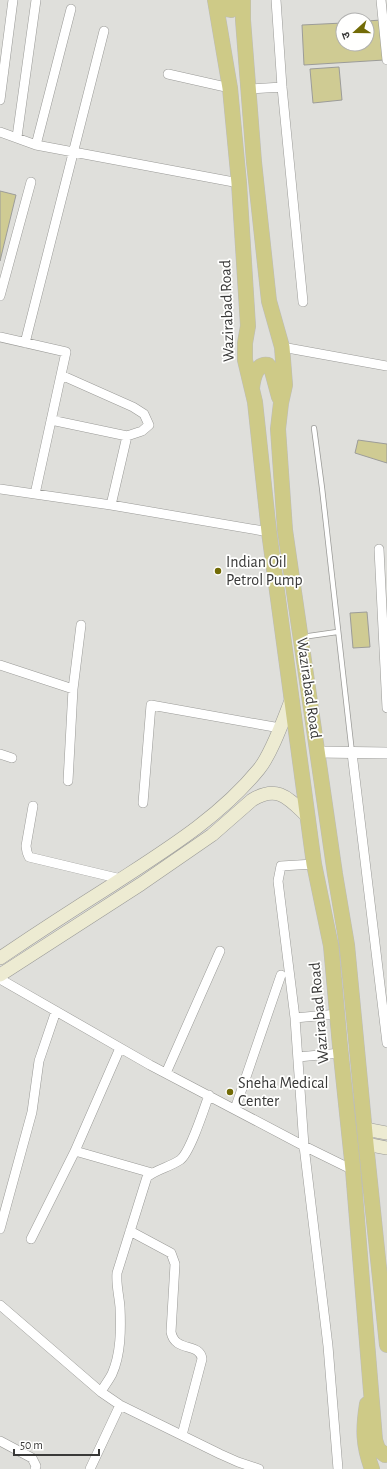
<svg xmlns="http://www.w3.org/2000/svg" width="387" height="1469" viewBox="0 0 387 1469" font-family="'Alegreya Sans','Noto Sans Devanagari',sans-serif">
<rect width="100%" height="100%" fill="#dfdfdb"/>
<path fill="#cfcb93" stroke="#9c9c99" d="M 381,20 L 384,60 L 304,65 L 302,25 L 343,23 L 343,44 L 367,44 L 367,21 Z
M 339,67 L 342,100 L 313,103 L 310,69 Z
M 0,191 L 16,195 L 0,261 Z
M 358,440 L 387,444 L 387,463 L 355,453 Z
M 367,612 L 370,647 L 353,648 L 350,613 Z"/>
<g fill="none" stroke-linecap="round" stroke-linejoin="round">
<g stroke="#9a9a97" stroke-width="6">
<path id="service" d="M 314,428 L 322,488 L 352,753
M 302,637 L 337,632"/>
</g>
<g stroke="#9a9a97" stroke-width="10">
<path id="minor" d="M 276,0 L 282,87 L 303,302
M 381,0 L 387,60
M 168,74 L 230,88
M 248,89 L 282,87
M 0,100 L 13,0
M 0,132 L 36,145 L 239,183
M 17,137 L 36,0
M 36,145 L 71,9
M 0,296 L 31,182
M 0,337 L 66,352 L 35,494
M 25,343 L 104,31
M 282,347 L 387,366
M 51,420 L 127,436 L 142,431 L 149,425 L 144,414 L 133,407 L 61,375
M 0,489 L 111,505 L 269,532
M 111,505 L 127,436
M 379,549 L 387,708
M 0,665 L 73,689
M 352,753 L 387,1043
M 0,754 L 12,758
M 68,781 L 73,689 L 81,625
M 143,803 L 151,705 L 280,728
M 33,806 L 26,846 L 27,852 L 29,857 L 121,879
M 314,864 L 281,866 L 278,881 L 295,1018 L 304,1146 L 328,1346 L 338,1469
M 0,979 L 150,1065 L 304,1146 L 353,1170
M 295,1018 L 337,1014
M 298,1057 L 341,1053
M 166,1073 L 220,951
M 235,1109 L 281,975
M 75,1151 L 152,1173
M 0,1229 L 32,1112 L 39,1061 L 56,1011
M 130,1231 L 171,1253 L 175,1264 L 171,1332 C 175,1353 200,1342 202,1359 L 182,1435
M 31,1239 L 75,1151 L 120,1048
M 0,1305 L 101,1392 L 120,1405 L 220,1454 L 238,1462 L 259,1469
M 101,1392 C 104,1386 109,1380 112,1374 C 121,1354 121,1329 120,1307 C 119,1295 116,1285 117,1273 L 147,1177 C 157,1169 170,1167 180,1160 C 190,1153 204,1109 209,1095
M 0,1441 L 32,1458 L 36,1466 L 35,1469
M 90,1469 L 120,1405"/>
</g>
<g stroke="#9a9a97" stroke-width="12">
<path id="tertiary" d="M 318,752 L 387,753"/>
</g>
<g stroke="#9a9a97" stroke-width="14">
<path id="secondary" d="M 0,958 C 37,933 74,909 112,885 C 164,851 219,818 259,769 C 272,753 284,718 292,698
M 0,975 L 141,884 L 212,835 L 252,800 C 278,784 289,799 307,816
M 365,1129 L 387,1133
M 366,1144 L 387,1148"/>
</g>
<g stroke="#bcbcbb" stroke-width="16">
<path id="trunk" d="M 215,0 L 230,88 L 239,183 L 248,326 L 245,343 L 245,360 L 255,402 L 269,532 L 314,864 L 331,946 L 340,1046 L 353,1170 L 375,1440 L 378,1449 L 385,1455 L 387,1454
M 223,0 L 226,9 L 231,10 L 235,7 L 236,0
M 243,0 L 243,20 L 254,162 L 269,301 L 282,347 L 285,385 L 281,403 L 278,429 L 285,530 L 335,874 L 347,945 L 366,1144 L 387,1345
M 252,388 C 253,379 256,363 268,365 L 272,371 L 279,397
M 367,1404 C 363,1429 363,1445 372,1469"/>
</g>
<use href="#service" stroke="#fff" stroke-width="4.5"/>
<use href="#minor" stroke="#fff" stroke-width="9"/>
<use href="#tertiary" stroke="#fff" stroke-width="11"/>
<use href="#secondary" stroke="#edebd2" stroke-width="13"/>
<use href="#trunk" stroke="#ceca87" stroke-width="15"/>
</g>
<g fill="#726b06" stroke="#fffffe" stroke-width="1.5">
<circle cx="218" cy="571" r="4"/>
<circle cx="230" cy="1092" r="4"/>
</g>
<g text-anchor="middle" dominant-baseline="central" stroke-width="3.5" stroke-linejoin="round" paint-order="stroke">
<g font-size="16" fill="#393938" stroke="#fffffe">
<text transform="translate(227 311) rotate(-92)">Wazirabad Road</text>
<text transform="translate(309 688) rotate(82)">Wazirabad Road</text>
<text transform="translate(319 1013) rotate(-95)">Wazirabad Road</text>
</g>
<g font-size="16" fill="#393938" stroke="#fffffe" text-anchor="start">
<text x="226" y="562">Indian Oil<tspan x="226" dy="18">Petrol Pump</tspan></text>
<text x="238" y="1083">Sneha Medical<tspan x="238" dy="18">Center</tspan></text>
</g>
</g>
<g transform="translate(355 32) rotate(249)"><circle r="19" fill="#fffffe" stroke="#b0b0af"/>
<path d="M0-3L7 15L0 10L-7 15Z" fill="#726b06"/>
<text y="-6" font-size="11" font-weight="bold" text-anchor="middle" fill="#393938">उ</text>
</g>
<path d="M14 1449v6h85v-6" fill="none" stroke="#393938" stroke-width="2"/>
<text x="20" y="1449" font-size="12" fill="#393938" stroke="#fffffe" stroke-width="3" paint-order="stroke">50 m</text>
</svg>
